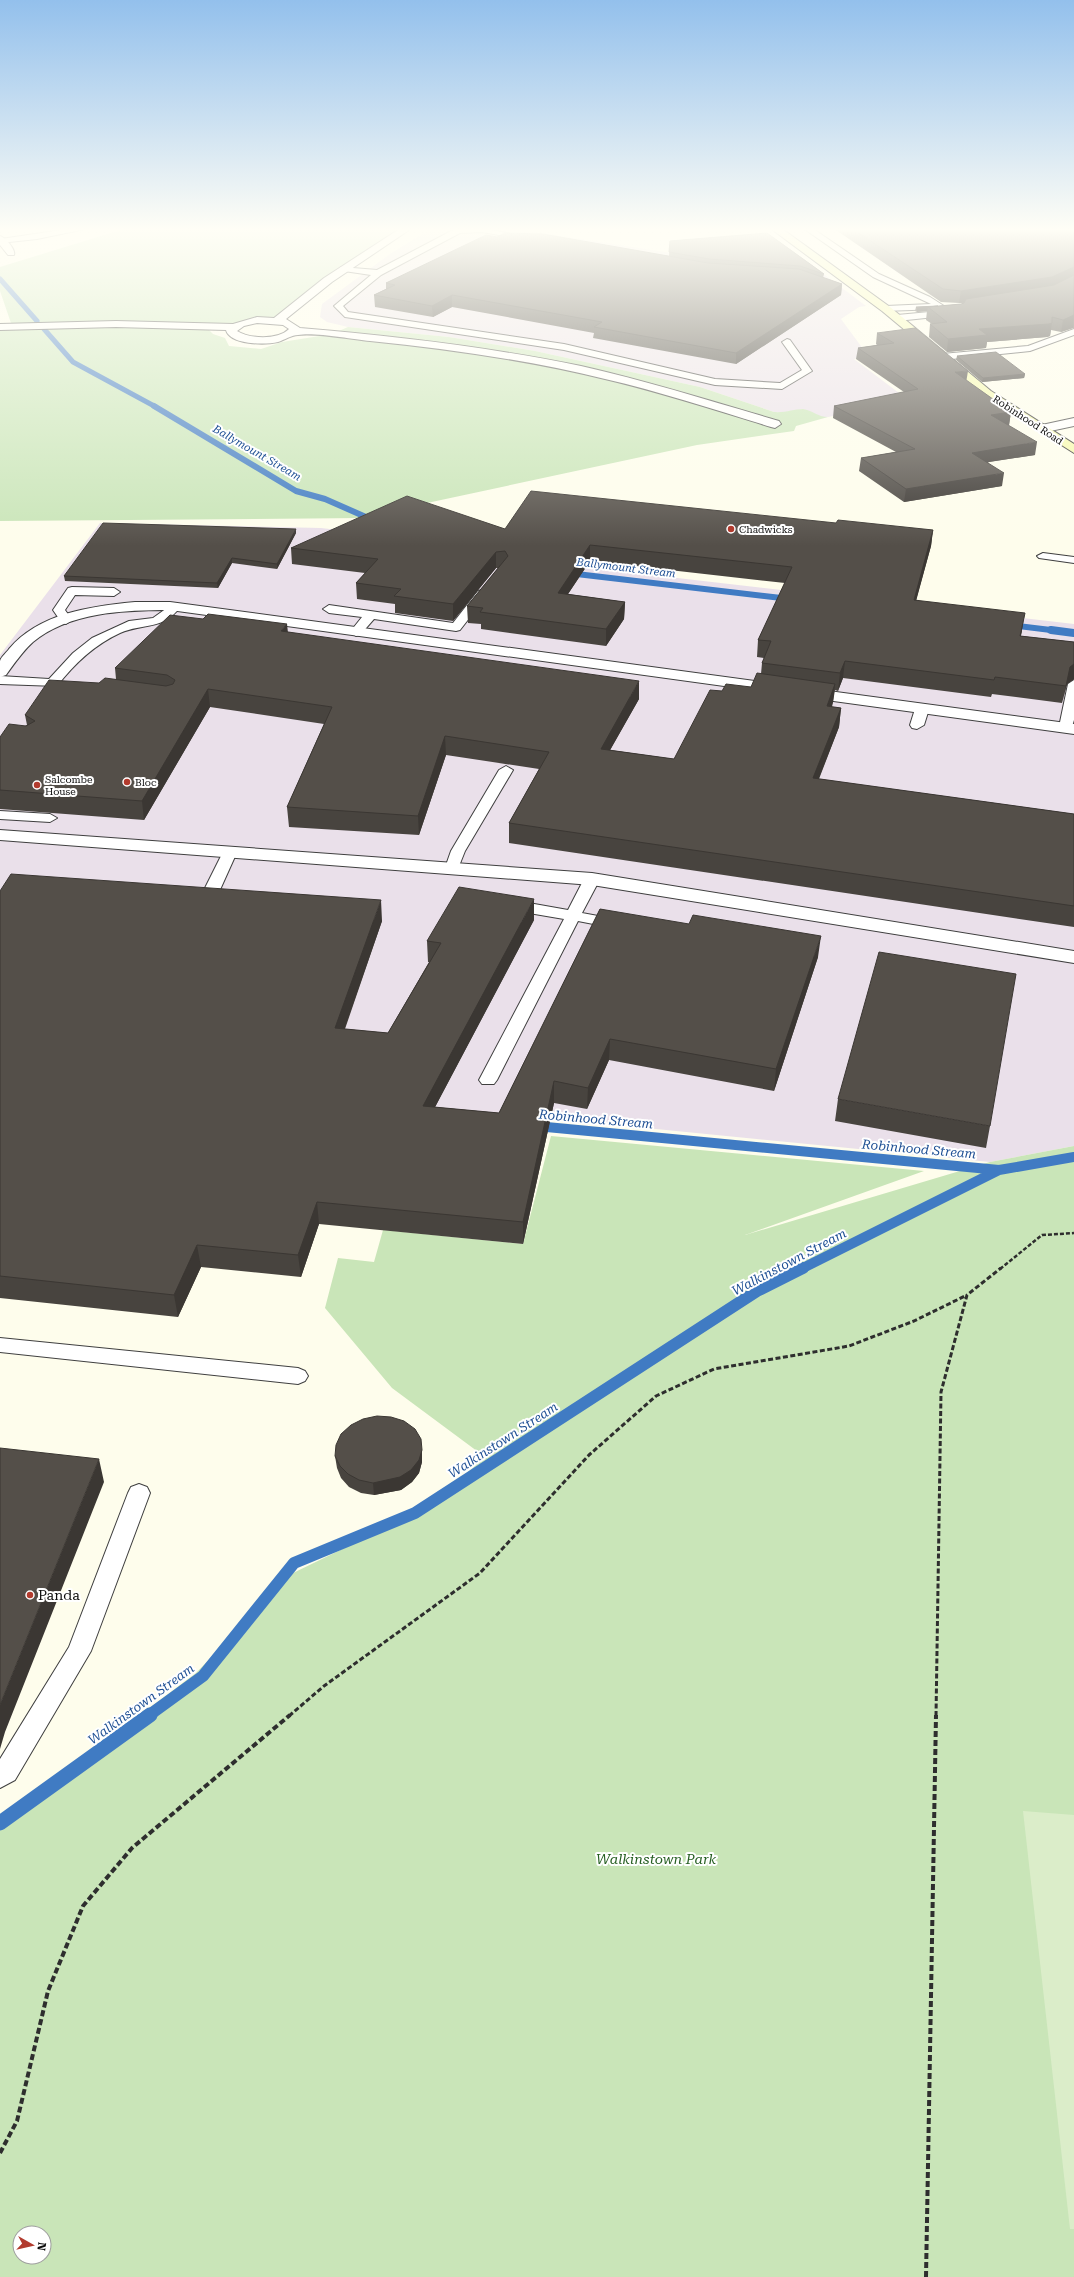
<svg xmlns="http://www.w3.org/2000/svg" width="1074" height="2277" viewBox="0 0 1074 2277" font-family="'Roboto Serif',serif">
<rect width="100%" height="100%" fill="#fefdec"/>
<path fill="#eae0ea" d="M 432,228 L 511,228 L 671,253 L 681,263 L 817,269 L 866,306 L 859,307 L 841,319 L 869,357 L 854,359 L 911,402 L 828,417 L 819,417 L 803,409 L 784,413 L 774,412 L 700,387 L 535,351 L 449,337 L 348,327 L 327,322 L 320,317 L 322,304 L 390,254 Z
M 100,523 L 321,528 L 414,539 L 634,573 L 1074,624 L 1074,1146 L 990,1162 L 0,1064 L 0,655 Z"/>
<path fill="#c9e5b8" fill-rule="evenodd" d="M 127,228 L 407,228 L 278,320 L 212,326 L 209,330 L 213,334 L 225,338 L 229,346 L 261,349 L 282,342 L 332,334 L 348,327 L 449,337 L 535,351 L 700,387 L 774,412 C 785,413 794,409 803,409 C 812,410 818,417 828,417 L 796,426 L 794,431 L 697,445 L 385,512 L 363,518 L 0,521 L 0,327 L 12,326 L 0,291 L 0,267 Z
M 551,1136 L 924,1171 L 745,1235 L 990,1162 L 1074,1146 L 1074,2277 L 0,2277 L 0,1821 L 196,1673 L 291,1574 L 427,1508 L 485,1457 L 392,1388 L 325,1308 L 338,1258 L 374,1262 L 383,1230 L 523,1244 ZM 20,2233 L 44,2233 L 44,2257 L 20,2257 Z"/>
<path fill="#dbedc9" d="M 1023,1811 L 1074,1815 L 1074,2229 L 1070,2229 Z"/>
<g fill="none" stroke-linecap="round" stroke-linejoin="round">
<path stroke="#407bc3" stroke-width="5" d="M 0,279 L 37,321
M 44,329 L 73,362 L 156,407"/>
<path stroke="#407bc3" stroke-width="6" d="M 154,406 L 296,491 L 325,499 L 375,521
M 568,573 L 790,599
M 1010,625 L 1059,631"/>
<path stroke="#407bc3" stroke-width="8" d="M 1051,630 L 1074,633"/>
<path stroke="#407bc3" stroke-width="10" d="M 536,1126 L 999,1170
M 801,1269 L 999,1170 L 1074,1157"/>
<path stroke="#407bc3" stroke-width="12" d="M 148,1716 L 203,1676 L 294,1563 L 415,1513 L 757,1291 L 803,1268"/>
<path stroke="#407bc3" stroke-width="15" d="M 0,1823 L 150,1715"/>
<g stroke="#3f3f3f" stroke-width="2">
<path id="lane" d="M 75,228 L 90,228 L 37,239 L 0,243 L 1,239 Z
M 482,228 L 530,238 L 526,240 L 482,232 L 460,233 L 381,275 L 343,306 L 348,312 L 564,344 L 715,379 L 780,383 L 802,370 L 782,342 L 787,339 L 790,340 L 812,371 L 782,389 L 715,385 L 564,350 L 345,317 L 334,306 L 371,275 L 344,271 L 340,269 L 341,267 L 377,270 L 455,229 Z
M 803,228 L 812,228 L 879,274 L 930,297 L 944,306 L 940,309 L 883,311 L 882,309 L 886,306 L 931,304 L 873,277 Z
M 951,310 L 955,313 L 954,315 L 897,321 L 893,318 L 897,315 Z
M 1074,329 L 1074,335 L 1030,351 L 942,360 L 937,357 L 942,354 L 1028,346 Z
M 1043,553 L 1074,557 L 1074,563 L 1039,558 L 1037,556 Z
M 72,587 L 114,588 L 120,592 L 114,596 L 75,595 L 65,610 L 72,620 L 66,624 L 62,623 L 53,610 L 68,588 Z
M 482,590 L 488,594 L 460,630 L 456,631 L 374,619 L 360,635 L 356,636 L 350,632 L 362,617 L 329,613 L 323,609 L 329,605 L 453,623 L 478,591 Z
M 174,603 L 180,607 C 164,630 143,623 120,633 C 94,645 74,664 57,686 L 0,684 L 0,676 L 49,679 L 73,653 L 92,638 L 129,621 L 153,618 Z
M 1074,680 L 1074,720 L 1071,730 L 1066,731 L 1059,727 L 1068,684 Z
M 922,705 L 929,709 L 924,725 L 917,729 L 912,728 L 910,725 L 915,709 Z
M 506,766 L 513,770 L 465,851 L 457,871 L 447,871 L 445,868 L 451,851 L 499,770 Z
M 0,811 L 50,814 L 57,818 L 50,822 L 0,819 Z
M 230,848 L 237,852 L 219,892 L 216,895 L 206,895 L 203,892 L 223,852 Z
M 592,874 L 597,876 L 600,879 L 582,913 L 625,921 L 627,924 L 625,927 L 619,929 L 578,921 L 497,1080 L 494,1084 L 482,1084 L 479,1080 L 564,919 L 523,912 L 518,910 L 515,907 L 518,904 L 523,902 L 568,910 L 584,879 L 587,876 Z
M 0,1338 L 298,1368 L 305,1371 L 308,1376 L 305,1381 L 298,1384 L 0,1352 Z
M 139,1484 L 147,1487 L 150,1493 L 91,1651 L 15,1780 L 0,1788 L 0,1759 L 69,1647 L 128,1493 L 131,1487 Z"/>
</g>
<g stroke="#3f3f3f" stroke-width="2">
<path id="street" d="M 401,228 L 412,228 L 332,282 L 286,319 L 300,328 C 395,336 489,347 581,366 C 648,381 714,402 779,421 L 781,424 L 775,428 L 771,427 C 716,410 661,392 605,379 C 528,360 449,349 370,341 C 351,339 314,332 298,335 C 292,335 284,340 278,342 C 265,345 230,345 226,330 L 116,327 L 0,330 L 0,324 L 116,321 L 233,324 L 257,317 L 274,318 L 324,278 ZM 257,323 L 283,325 L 289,329 C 278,340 250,339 237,331 L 244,326 Z
M 0,236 C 6,238 16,250 14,255 L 8,255 L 0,245 Z
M 1074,418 L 1074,426 L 1041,433 L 1035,429 L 1037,426 Z
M 135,602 L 170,602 L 1074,724 L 1074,734 L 170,610 C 125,610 69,612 33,642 C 22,652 14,664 6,675 L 0,677 C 0,672 0,665 0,661 C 1,657 7,652 9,649 C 39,613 92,606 135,602 Z
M 0,830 L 592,873 L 1074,951 L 1074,963 L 592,885 L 0,840 Z"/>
</g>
<g stroke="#2e2e2e" stroke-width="2">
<path id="secondary" d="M 770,228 L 781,228 L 890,307 L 991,391 L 1074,444 L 1074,453 L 983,395 L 882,311 Z"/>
</g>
<path stroke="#2e2e2e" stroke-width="2.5" stroke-dasharray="4 2" stroke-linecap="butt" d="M 1000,1269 L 1042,1235 L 1074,1233"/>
<path stroke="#2e2e2e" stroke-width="3" stroke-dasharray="5 2.5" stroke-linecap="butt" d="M 289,1716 L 324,1686 L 480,1573 L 589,1455 L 656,1396 L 714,1369 L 849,1346 L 914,1321 L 967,1295
M 936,1716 L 941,1392 L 967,1295 L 1001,1268"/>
<path stroke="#2e2e2e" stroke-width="4" stroke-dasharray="6 3" stroke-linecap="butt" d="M 0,2153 L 17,2121 L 48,1991 L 83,1906 L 132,1848 L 290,1715
M 926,2277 L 936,1715"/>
<use href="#lane" fill="#fff" fill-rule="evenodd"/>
<use href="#street" fill="#fff" fill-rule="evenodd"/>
<use href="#secondary" fill="#f6f9ab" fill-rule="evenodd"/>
</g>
<path fill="#48443f" d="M 833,228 L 1074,228 L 1074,328 L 1073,328 L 1061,332 L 1051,330 L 1050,336 L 1047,337 L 987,342 L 986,348 L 947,352 L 929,337 L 930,324 L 932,324 L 926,320 L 927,311 L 917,312 L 915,311 L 916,307 L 938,306 L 961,304 L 964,303 L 959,303 L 941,302 Z
M 767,233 L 824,274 L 823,278 L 842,284 L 841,295 L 736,364 L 593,338 L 594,333 L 452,307 L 433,317 L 375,307 L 374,295 L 386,289 L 386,283 L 497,237 L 669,256 L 670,241 Z
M 877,333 L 967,381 L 1011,412 L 1009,425 L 1008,425 L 1035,455 L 988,462 L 1002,486 L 904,502 L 859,471 L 861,458 L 896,452 L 833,418 L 834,406 L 904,392 L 856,359 L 858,348 L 877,345 L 876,344 Z
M 957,356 L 1025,374 L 1024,378 L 982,382 L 956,360 Z
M 836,523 L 933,530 L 931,546 L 916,600 L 1022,630 L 1021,636 L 1074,642 L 1074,679 L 1067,684 L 1062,703 L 992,694 L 991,697 L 843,678 L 838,691 L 835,690 L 833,702 L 832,707 L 841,708 L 839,727 L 819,779 L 1074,814 L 1074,927 L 509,843 L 509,823 L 539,769 L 446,755 L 419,835 L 289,827 L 287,807 L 324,724 L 210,707 L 144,820 L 0,809 L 0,737 L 27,725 L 25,715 L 99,683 L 116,679 L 115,668 L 288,632 L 639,699 L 610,750 L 674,759 L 722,691 L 751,687 L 761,674 L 762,663 L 764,658 L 757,657 L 758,640 L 785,583 L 590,561 L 568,594 L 625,602 L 624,619 L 606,646 L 481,629 L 481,624 L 468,623 L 467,606 L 498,568 L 496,568 L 453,621 L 395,613 L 395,604 L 357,599 L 356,583 L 365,573 L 292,564 L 291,548 L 505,529 Z
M 296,533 L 277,569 L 232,563 L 218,588 L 65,581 L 64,576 Z
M 0,891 L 382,921 L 345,1029 L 388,1033 L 429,962 L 428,962 L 427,941 L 534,920 L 435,1107 L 499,1113 L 600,909 L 818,957 L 774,1091 L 609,1060 L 587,1109 L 554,1103 L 523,1244 L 319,1224 L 301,1277 L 201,1267 L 178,1317 L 0,1298 Z
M 838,1099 L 990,1126 L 986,1148 L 835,1121 Z
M 335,1456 L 422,1462 L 419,1473 L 412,1482 L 401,1490 L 374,1495 L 361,1493 L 349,1487 L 341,1478 L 337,1468 Z"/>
<path fill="#3b3733" d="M 37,228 L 46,228 L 37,229 Z
M 1074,267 L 1074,279 L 1050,290 L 959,303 L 961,291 Z
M 842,284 L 841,295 L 736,364 L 736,353 Z
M 452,295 L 452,307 L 433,317 L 432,306 Z
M 928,307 L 927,311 L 917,312 L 917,308 Z
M 1074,315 L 1073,328 L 1061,332 L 1063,320 Z
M 1052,323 L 1050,336 L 1047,337 L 987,342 L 986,348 L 947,352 L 948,339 L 979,329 Z
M 968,371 L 966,383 L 955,372 Z
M 1025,374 L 1024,378 L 982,382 L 983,378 Z
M 1011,412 L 1009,425 L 989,427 L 991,415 Z
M 1037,442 L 1035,455 L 970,465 L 972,453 Z
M 1004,473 L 1002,486 L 904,502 L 906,489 Z
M 296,529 L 296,533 L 277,569 L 277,564 Z
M 933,530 L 931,546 L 912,616 L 914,600 Z
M 590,545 L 590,561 L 558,609 L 558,593 Z
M 496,552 L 496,568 L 453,621 L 453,604 Z
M 232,558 L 232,563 L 218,588 L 217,583 Z
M 625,602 L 624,619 L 606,646 L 606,629 Z
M 1025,613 L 1022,630 L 1017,653 L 1020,636 Z
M 287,624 L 289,642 L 281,631 Z
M 845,661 L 843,678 L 838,691 L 840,673 Z
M 1074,664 L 1074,679 L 1067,684 L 1062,703 L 1070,667 Z
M 639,681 L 639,699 L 600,768 L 601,749 Z
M 835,684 L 833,702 L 825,725 L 827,706 Z
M 208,689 L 210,707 L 144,820 L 142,801 Z
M 841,708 L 839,727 L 811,798 L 813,778 Z
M 445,736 L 446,755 L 419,835 L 418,816 Z
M 534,899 L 534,920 L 424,1128 L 423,1106 Z
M 381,900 L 382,921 L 337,1050 L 335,1028 Z
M 821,936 L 818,957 L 774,1091 L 776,1069 Z
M 610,1039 L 609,1060 L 587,1109 L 588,1088 Z
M 554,1081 L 554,1103 L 523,1244 L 523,1222 Z
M 317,1202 L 319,1224 L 301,1277 L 298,1255 Z
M 197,1245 L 201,1267 L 178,1317 L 174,1295 Z
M 422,1450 L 422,1462 L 419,1473 L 412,1482 L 401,1490 L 374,1495 L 373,1483 Z
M 99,1459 L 104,1482 L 5,1732 L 0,1749 L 0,1705 Z"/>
<path fill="#544f49" stroke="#3b3733" d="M 851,228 L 1074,228 L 1074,267 L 1052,277 L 961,291 L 943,289 Z
M 505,233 L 543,234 L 708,263 L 799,269 L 842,284 L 736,353 L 594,327 L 602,322 L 452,295 L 432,306 L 374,295 L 395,285 L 386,283 L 486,235 L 497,237 Z
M 767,233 L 824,274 L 800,266 L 709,259 L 669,252 L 670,241 Z
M 1074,275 L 1074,315 L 1063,320 L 1052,317 L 1052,323 L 1049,324 L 979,329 L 987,335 L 948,339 L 930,324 L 947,322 L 928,307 L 961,304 L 964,303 L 966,299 L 1054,285 Z
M 938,306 L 917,308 L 916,307 Z
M 915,328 L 968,371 L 955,372 L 1011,412 L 991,415 L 1037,442 L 972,453 L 1004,473 L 906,489 L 861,458 L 915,449 L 834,406 L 918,389 L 858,348 L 894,343 L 877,333 Z
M 996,352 L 1025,374 L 983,378 L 957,356 Z
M 531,491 L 836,523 L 838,520 L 933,530 L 914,600 L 1025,613 L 1020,636 L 1074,642 L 1074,664 L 1070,667 L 1066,686 L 995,677 L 994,680 L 845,661 L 840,673 L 762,663 L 771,641 L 758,640 L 792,567 L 590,545 L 558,593 L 625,602 L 606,629 L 480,612 L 483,608 L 467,606 L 508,556 L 505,551 L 496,552 L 453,604 L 394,596 L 401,589 L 356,583 L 378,559 L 291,548 L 407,496 L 505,529 Z
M 103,523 L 296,529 L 277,564 L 232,558 L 217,583 L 64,576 Z
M 208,614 L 287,624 L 281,631 L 639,681 L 601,749 L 674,759 L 710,690 L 722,691 L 726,684 L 751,687 L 757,673 L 835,684 L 827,706 L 841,708 L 813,778 L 1074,814 L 1074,906 L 509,823 L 549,752 L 445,736 L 418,816 L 287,807 L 332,707 L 208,689 L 142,801 L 0,790 L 0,737 L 9,724 L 26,726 L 35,721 L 25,715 L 49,680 L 99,683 L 105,678 L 166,686 L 173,684 L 175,680 L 167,675 L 115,668 L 170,615 L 203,619 Z
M 11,874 L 381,900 L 335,1028 L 388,1033 L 441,943 L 427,941 L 459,887 L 534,899 L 423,1106 L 499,1113 L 600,909 L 689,924 L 693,915 L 821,936 L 776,1069 L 610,1039 L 588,1088 L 554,1081 L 523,1222 L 317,1202 L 298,1255 L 197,1245 L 174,1295 L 0,1276 L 0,891 Z
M 879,952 L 1016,974 L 990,1126 L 838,1099 Z
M 377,1416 L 391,1417 L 404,1421 L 415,1429 L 421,1439 L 422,1450 L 419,1460 L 411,1470 L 400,1477 L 373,1483 L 359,1480 L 348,1474 L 340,1466 L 335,1456 L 336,1445 L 341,1434 L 351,1425 L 363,1419 Z
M 0,1448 L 99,1459 L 0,1705 Z"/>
<linearGradient id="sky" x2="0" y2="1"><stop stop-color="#93c0ec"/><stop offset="0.42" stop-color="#fffef6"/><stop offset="1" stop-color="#fffef6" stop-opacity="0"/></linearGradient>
<rect width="1074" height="546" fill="url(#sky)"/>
<g fill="#b23b2e" stroke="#fff" stroke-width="1.5">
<circle cx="731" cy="529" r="4"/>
<circle cx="127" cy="782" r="4"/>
<circle cx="37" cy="785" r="4"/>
<circle cx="30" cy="1595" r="4"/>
</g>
<g text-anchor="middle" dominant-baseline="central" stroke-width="4" stroke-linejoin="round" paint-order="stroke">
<g font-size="10" fill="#0c0c0c" stroke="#fff">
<text transform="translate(1028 420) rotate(33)">Robinhood Road</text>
</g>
<g font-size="10" fill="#0c0c0c" stroke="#fff" text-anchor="start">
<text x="739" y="529">Chadwicks</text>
<text x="45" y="779">Salcombe<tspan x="45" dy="12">House</tspan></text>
<text x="135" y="782">Bloc</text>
</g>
<g font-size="11" font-style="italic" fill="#1e4f94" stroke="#fff">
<text transform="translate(257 453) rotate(30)">Ballymount Stream</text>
<text transform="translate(626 568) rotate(7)">Ballymount Stream</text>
</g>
<g font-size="13" font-style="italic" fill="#1e4f94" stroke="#fff">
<text transform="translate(596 1119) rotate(5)">Robinhood Stream</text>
<text transform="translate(919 1149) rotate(5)">Robinhood Stream</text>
<text transform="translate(789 1262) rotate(-28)">Walkinstown Stream</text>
<text transform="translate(503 1440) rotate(-33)">Walkinstown Stream</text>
<text transform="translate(141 1704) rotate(-36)">Walkinstown Stream</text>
</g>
<g font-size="14" fill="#0c0c0c" stroke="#fff" text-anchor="start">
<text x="38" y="1595">Panda</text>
</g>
<g font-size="14" font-style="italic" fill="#255e21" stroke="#fff">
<text x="656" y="1859">Walkinstown Park</text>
</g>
</g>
<g transform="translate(32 2245) rotate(98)"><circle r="19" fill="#ffffff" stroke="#9e9e9e"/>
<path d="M0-3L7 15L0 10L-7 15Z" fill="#b23b2e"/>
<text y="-6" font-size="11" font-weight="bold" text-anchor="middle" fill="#0c0c0c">N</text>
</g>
</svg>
